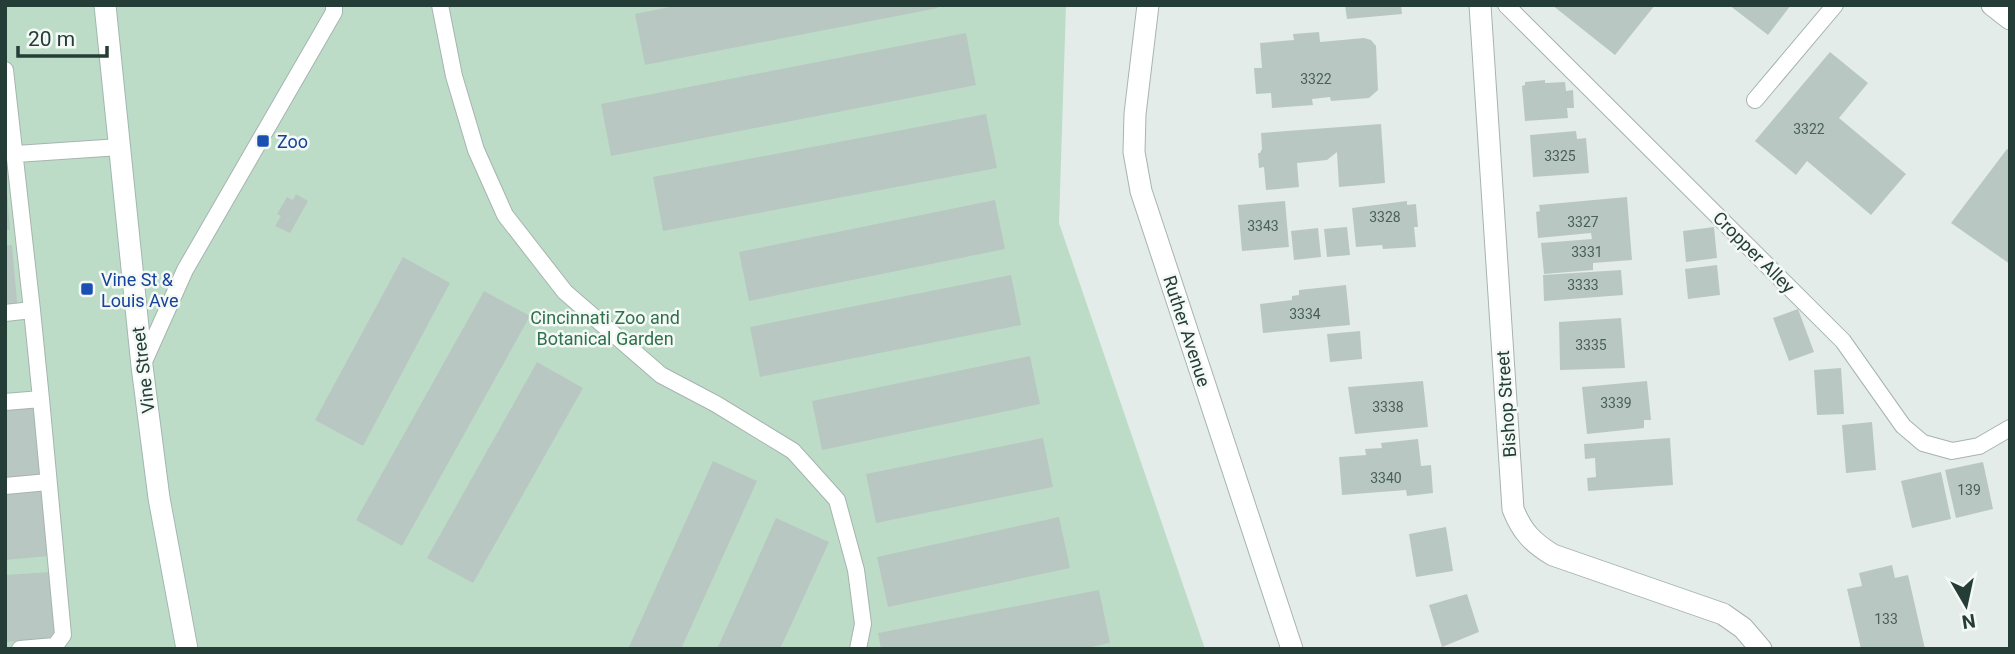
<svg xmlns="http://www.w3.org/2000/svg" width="2015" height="654" viewBox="0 0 2015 654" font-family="Roboto,sans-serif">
<rect width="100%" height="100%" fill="#e3ece9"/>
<path fill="#bddcc7" d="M 5,5 L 1066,5 L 1059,223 L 1205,649 L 5,649 Z"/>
<path fill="#b9c7c2" d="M 680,5 L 937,5 L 938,8 L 645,65 L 635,14 Z
M 1345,5 L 1401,5 L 1402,14 L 1347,19 Z
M 1552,5 L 1655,5 L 1615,55 Z
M 1729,5 L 1791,5 L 1768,35 Z
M 1319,32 L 1320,42 L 1364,38 L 1371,40 L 1376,46 L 1378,90 L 1369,98 L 1331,101 L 1330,97 L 1312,99 L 1313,105 L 1272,108 L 1271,93 L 1256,94 L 1254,68 L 1262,68 L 1260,43 L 1294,40 L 1293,34 Z
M 966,33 L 976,85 L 611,156 L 601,104 Z
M 1830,52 L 1868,83 L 1839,118 L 1906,174 L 1871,215 L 1807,161 L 1796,175 L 1755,141 Z
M 1545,80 L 1545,83 L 1565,82 L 1566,91 L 1573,90 L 1574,108 L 1567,108 L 1568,118 L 1525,121 L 1522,86 L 1525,85 L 1525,82 Z
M 986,114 L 997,168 L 663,231 L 653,177 Z
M 1381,124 L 1385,183 L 1339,187 L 1337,152 L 1327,160 L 1297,163 L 1299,187 L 1266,190 L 1264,167 L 1259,168 L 1258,153 L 1260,153 L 1262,149 L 1261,133 Z
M 1576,131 L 1577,139 L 1586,138 L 1589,173 L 1533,177 L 1530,135 Z
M 2007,149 L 2010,151 L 2010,264 L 1951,223 Z
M 7,190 L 10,230 L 5,230 L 5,191 Z
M 296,194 L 308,201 L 290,233 L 275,226 L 281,216 L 277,214 L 287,197 L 293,200 Z
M 1627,197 L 1632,260 L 1593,263 L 1593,270 L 1544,274 L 1541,243 L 1592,239 L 1591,233 L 1538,238 L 1536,212 L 1540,211 L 1539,205 Z
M 995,200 L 1005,249 L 749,301 L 739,252 Z
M 1285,201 L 1289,247 L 1242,251 L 1238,205 Z
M 1407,201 L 1407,205 L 1416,204 L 1418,227 L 1414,227 L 1416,247 L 1383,249 L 1382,245 L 1356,247 L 1352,208 Z
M 1347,227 L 1350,255 L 1327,257 L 1324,229 Z
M 1714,227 L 1717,258 L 1686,262 L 1683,231 Z
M 1318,228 L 1321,257 L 1294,260 L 1291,231 Z
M 12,245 L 18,312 L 5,313 L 5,246 Z
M 403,257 L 450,283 L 363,446 L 315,420 Z
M 1717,265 L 1720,295 L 1688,299 L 1685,269 Z
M 1621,270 L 1623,295 L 1544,301 L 1543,275 Z
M 1011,275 L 1021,325 L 760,377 L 750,327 Z
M 1346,285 L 1350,325 L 1263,333 L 1260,304 L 1292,300 L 1292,296 L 1299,295 L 1299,290 Z
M 484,291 L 530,316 L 402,546 L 356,520 Z
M 1798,309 L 1814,352 L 1789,361 L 1773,318 Z
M 1621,318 L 1625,368 L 1560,370 L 1559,322 Z
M 1360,331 L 1362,359 L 1330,362 L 1327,334 Z
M 1030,356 L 1040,404 L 822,450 L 812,401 Z
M 537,362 L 583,388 L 473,583 L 427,558 Z
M 1841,368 L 1844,414 L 1817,415 L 1814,370 Z
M 1423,381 L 1428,427 L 1355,434 L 1348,387 Z
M 1647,381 L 1651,420 L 1644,420 L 1644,428 L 1587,434 L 1582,387 Z
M 38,407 L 43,475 L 5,478 L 5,410 Z
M 1872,422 L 1876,470 L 1846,473 L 1842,425 Z
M 1043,438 L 1053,487 L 876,523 L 866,474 Z
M 1670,438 L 1673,485 L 1588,491 L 1587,478 L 1596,477 L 1595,458 L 1585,459 L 1584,444 Z
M 1418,439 L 1421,466 L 1431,465 L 1433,493 L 1407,496 L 1406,490 L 1342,495 L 1339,457 L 1366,455 L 1365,449 L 1382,448 L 1381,443 Z
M 713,461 L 757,481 L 681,649 L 628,649 Z
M 1983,462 L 1993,509 L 1956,518 L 1945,470 Z
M 1941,472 L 1951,519 L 1912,528 L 1901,481 Z
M 44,490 L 49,556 L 5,560 L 5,493 Z
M 1059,517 L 1070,568 L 888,607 L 877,557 Z
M 776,518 L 829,542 L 780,649 L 717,649 Z
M 1446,527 L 1453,571 L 1416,577 L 1409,534 Z
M 1892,565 L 1895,578 L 1908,575 L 1925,649 L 1861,649 L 1847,589 L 1862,586 L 1859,573 Z
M 51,572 L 57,638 L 5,642 L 5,575 Z
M 1099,590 L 1110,643 L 1082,649 L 881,649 L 878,633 Z
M 1467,594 L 1479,632 L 1442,647 L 1429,605 Z"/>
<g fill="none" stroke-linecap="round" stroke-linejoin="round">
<g stroke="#a6b4b0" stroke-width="18">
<path id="service" d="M 440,5 L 454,76 L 476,150 L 505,215 L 565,292 L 661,375 L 716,404 L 793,451 L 837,500 L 856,570 L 863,624 L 858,649
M 1506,5 L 1843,341 L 1903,426 L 1923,443 L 1952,451 L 1979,446 L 2010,428
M 5,70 L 32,310 L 5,313
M 1755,100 L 1835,5
M 16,154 L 120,147
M 32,310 L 41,399
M 142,366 L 185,270 L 334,12 L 334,5
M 5,402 L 41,399 L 63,635 L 55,646 L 20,649
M 5,486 L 48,482"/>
</g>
<g stroke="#a6b4b0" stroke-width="23">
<path id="minor" d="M 1148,5 L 1135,114 L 1134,152 L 1141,191 L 1292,649
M 1480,5 L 1513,509 C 1522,532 1533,543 1553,555 L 1723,614 L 1743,628 L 1761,649"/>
</g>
<g stroke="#a6b4b0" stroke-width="23">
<path id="tertiary" d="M 1992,5 L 2010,19"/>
</g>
<g stroke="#a2b7b1" stroke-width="23">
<path id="secondary" d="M 105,5 L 142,366 L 159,498 L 187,649"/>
</g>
<use href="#service" stroke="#fff" stroke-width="16"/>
<use href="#minor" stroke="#fff" stroke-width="21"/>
<use href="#tertiary" stroke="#fff" stroke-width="21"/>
<use href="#secondary" stroke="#fff" stroke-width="21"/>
</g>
<g fill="#1a4fb4" stroke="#f4f9f6" stroke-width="2.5">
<rect x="256" y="134" width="14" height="14" rx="3.5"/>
<rect x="80" y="282" width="14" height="14" rx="3.5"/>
</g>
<g text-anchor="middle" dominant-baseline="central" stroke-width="5" stroke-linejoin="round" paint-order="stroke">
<g font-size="14" fill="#49605a">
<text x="1316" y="79">3322</text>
<text x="1809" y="129">3322</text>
<text x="1560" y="156">3325</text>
<text x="1385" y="217">3328</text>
<text x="1583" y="222">3327</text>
<text x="1263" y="226">3343</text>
<text x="1587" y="252">3331</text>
<text x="1583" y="285">3333</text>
<text x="1305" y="314">3334</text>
<text x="1591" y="345">3335</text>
<text x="1616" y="403">3339</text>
<text x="1388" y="407">3338</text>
<text x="1386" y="478">3340</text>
<text x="1969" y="490">139</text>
<text x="1886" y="619">133</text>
</g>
<g font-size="18" fill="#164399" stroke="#f4f9f6" text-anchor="start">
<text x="277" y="141">Zoo</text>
<text x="101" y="279">Vine St &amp;<tspan x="101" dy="21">Louis Ave</tspan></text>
</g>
<g font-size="18" fill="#243d37" stroke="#f4f9f6">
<text transform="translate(1754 252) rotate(45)">Cropper Alley</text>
<text transform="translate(1187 331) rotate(72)">Ruther Avenue</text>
<text transform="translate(143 370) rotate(-97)">Vine Street</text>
<text transform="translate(1506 404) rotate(-94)">Bishop Street</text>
</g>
<g font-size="18" fill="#30714d" stroke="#f4f9f6">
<text x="605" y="317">Cincinnati Zoo and<tspan x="605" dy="21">Botanical Garden</tspan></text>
</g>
</g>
<rect width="2015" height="654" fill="none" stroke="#243d37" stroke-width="14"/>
<g transform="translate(1966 605) rotate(171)" stroke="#f4f9f6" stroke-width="5" paint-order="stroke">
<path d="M0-5L12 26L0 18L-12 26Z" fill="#243d37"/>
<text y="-10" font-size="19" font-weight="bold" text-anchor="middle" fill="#243d37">N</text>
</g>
<path d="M18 46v10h89v-10" fill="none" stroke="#243d37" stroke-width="3.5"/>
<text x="28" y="46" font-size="21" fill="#243d37" stroke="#f4f9f6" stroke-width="5" paint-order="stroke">20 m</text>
</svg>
